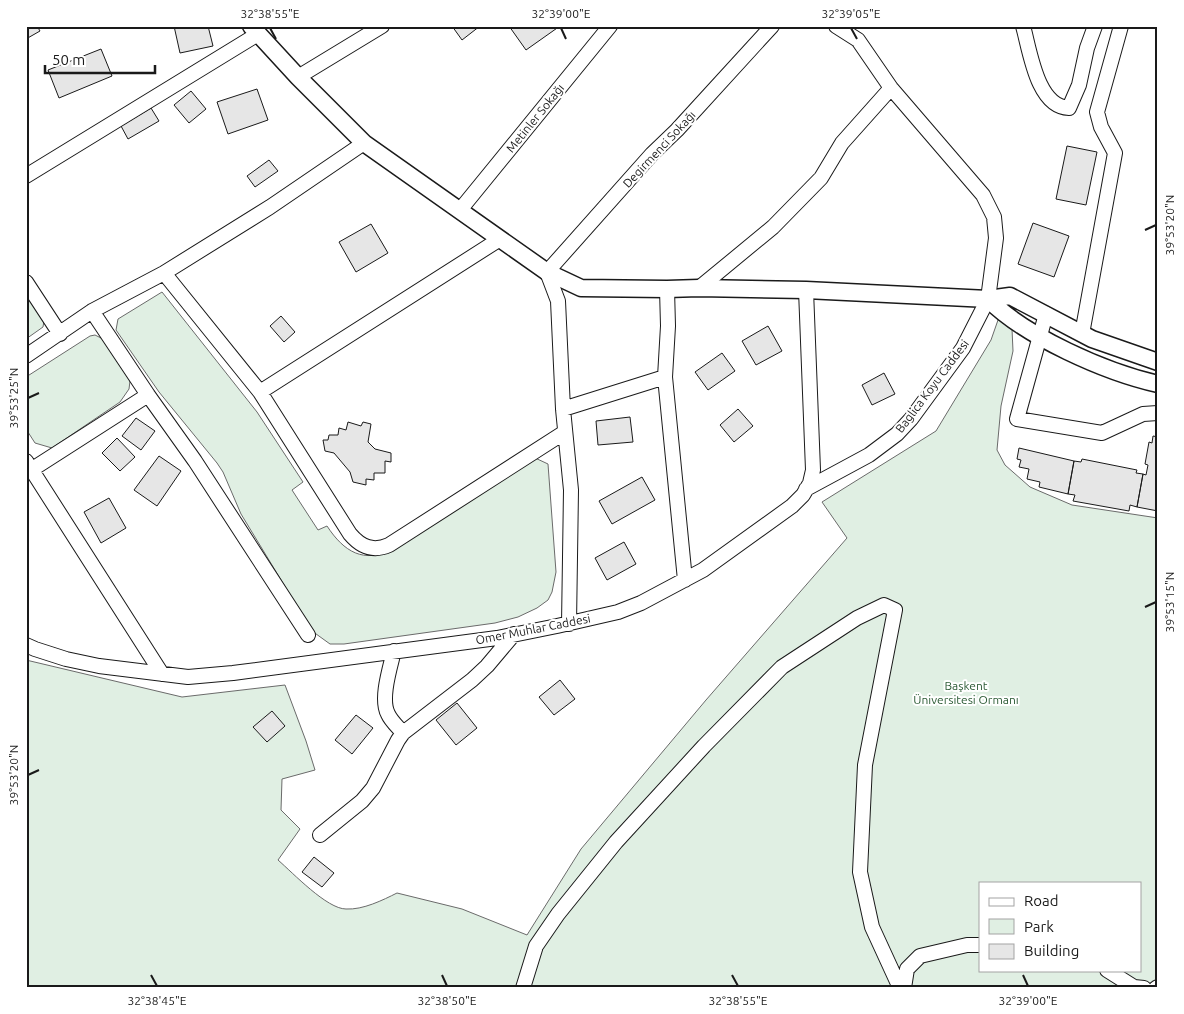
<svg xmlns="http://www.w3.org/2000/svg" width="1184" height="1014" viewBox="0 0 1184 1014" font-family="Ubuntu,sans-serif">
<rect width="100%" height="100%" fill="#fff"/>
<path fill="#e0efe3" stroke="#6a6a6a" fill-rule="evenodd" d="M 162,292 L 257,412 L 303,482 L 292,490 L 318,530 L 327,526 C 344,552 364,564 392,549 L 533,457 L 548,464 L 556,572 L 552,592 L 548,600 L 537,608 L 518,617 L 495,623 L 344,644 L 330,644 L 312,631 L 241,514 L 223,472 L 217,463 L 159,392 L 116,330 L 118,319 Z
M 26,294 L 44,321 L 43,327 L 26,339 Z
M 998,320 L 1007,323 L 1012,329 L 1013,351 L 1001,406 L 997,450 L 1005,465 L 1030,487 L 1072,505 L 1158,518 L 1158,988 L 26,988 L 26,660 L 182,697 L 285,685 L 306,741 L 315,770 L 282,779 L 281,810 L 300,829 L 278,860 C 293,873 327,909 346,909 C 363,910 383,900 397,893 L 462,909 L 527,935 L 581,849 L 706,700 L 847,538 L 822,502 L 936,431 L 991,340 ZM 980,883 L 1140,883 L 1140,970 L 980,970 Z
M 95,335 L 103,339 L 130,381 L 129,389 L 120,402 L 52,448 L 35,443 L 26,429 L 26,377 L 90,336 Z"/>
<path fill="#e6e6e6" stroke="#1a1a1a" d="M 26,26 L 37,26 L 40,31 L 26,39 Z
M 174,26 L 208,26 L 213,46 L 180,53 Z
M 452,26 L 480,26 L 462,40 Z
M 509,26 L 560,26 L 526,50 Z
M 101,49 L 112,76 L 59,98 L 48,70 Z
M 257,89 L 268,120 L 228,134 L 217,102 Z
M 191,91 L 206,109 L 189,123 L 174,105 Z
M 151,108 L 159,121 L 128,139 L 121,126 Z
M 1067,146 L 1097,152 L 1086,205 L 1056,199 Z
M 269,160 L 278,171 L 255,187 L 247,176 Z
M 1033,223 L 1069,236 L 1054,277 L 1018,264 Z
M 371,224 L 388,253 L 356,272 L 339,242 Z
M 281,316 L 295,332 L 284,342 L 270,326 Z
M 768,326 L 782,351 L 756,365 L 742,341 Z
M 722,353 L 735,371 L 708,390 L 695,372 Z
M 884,373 L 895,394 L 872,405 L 862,385 Z
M 738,409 L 753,426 L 734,442 L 720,425 Z
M 630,417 L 633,442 L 598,445 L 596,421 Z
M 136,418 L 155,431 L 141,450 L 122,436 Z
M 348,422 L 361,426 L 363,422 L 371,424 L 368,442 L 375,449 L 391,453 L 391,462 L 385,461 L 385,473 L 374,473 L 374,480 L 366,479 L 366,485 L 353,482 L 350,472 L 334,453 L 325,451 L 323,440 L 328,440 L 329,435 L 338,435 L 339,428 L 346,430 Z
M 1153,436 L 1158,437 L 1158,511 L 1137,507 L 1143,474 L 1146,475 L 1148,465 L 1145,464 L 1149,442 L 1152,443 Z
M 117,438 L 135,457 L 120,471 L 102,453 Z
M 1019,448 L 1074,461 L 1068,494 L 1039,487 L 1040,482 L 1027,479 L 1029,469 L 1019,467 L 1021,460 L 1017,459 Z
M 159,456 L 181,471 L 157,506 L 134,490 Z
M 1082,459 L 1137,470 L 1136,473 L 1143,474 L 1137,507 L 1130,505 L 1129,511 L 1073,501 L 1075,495 L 1068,494 L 1074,461 L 1081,462 Z
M 642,477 L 655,500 L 612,524 L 599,501 Z
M 109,498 L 126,528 L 101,543 L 84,512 Z
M 624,542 L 636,564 L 607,580 L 595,558 Z
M 560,680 L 575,699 L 554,715 L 539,697 Z
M 457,703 L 477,728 L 456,745 L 436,720 Z
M 272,711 L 285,726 L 267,742 L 253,727 Z
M 356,715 L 373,728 L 352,754 L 335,740 Z
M 314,857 L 334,873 L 322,887 L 302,872 Z"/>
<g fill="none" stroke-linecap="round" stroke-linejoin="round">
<g stroke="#1a1a1a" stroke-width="16">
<path id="minor" d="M 1023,26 C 1030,51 1037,107 1069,108 L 1079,85 L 1087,48 L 1095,26
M 298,77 L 382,26
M 26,176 L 258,34
M 460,210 L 610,26
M 164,273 L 260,392 L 350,534 C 361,547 373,552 389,545 L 565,432
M 26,282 L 60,334
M 699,288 L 773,227 L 821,178 L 842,143 L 891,88
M 92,311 L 148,395 L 195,461 L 308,635
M 1046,314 L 1017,419 L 1102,433 L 1143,414 L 1158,413
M 1082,334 L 1115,153 L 1101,127 L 1097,112 L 1121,26
M 26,356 L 92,311 L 164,273 L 270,207 L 364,143
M 665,377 L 685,580
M 260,392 L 500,239
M 563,409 L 665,377 L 668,326 L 667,289
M 26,461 L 162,674
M 31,470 L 148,395
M 806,489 L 869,455 L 897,434 L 911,419 L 963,348 L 988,299 L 996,238 L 994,217 L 983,195 L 891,88 L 858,40 L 836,26
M 569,624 L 571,490 L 563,409 L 558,301 L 547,272 L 652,154 L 677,130 L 772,26
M 26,645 L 35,649 L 66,659 L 99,666 L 188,677 L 233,673 L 497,638 L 557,626 L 618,612 L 641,603 L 703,570 L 792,506 L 803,495 L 810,483 L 813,470 L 806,290
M 394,651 C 390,668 380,699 388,714 C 391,721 398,727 403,733
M 320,835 L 362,801 L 373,788 L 398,740 L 403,733 L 472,680 L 487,666 L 514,634
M 1107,970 L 1134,987 L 1144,988
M 523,988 L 536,946 L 558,914 L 616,842 L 704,746 L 782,667 L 857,618 L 884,605 L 895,610 L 865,765 L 860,872 L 872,927 L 900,988
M 904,988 L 907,969 L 920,956 L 967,945 L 980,945
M 1156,988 L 1158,987"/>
</g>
<g stroke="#1a1a1a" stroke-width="19">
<path id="tertiary" d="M 251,26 L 298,77 L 364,143 L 547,272 L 581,288 L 667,289 L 699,288 L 806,290 L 988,299 L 1010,296 L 1092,339 L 1158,362
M 988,299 C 1026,337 1105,372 1158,384"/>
</g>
<use href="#minor" stroke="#fff" stroke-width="14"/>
<use href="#tertiary" stroke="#fff" stroke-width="16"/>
</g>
<path fill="none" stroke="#1a1a1a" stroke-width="2" d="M 270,28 L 276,39M 561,28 L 566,39M 851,28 L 857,39M 1145,230 L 1156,225M 28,398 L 39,393M 1145,607 L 1156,602M 28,775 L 39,770M 151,975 L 157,986M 442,975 L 447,986M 732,975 L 738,986M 1023,975 L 1028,986"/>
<g text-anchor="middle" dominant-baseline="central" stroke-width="4" stroke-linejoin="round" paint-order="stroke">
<g font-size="12" fill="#1a1a1a" stroke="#fff">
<text transform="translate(535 118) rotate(-51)">Metinler Sokağı</text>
<text transform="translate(659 149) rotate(-47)">Degirmenci Sokağı</text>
<text transform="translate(932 386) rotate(-53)">Baglica Koyu Caddesi</text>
<text transform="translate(533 629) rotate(-11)">Omer Muhlar Caddesi</text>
</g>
<g font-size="12" fill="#2b5a34" stroke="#fff">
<text x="966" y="685">Başkent<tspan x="966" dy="14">Üniversitesi Ormanı</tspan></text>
</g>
</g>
<rect width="1184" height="1014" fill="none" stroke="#ffffff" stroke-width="55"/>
<rect x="979" y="882" width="162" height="90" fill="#ffffff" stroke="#a3a3a3"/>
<rect x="989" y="898" width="25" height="8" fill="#ffffff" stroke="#a3a3a3"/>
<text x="1024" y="906" font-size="15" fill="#1a1a1a">Road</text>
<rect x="989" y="919" width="25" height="15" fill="#e0efe3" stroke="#a3a3a3"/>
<text x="1024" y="932" font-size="15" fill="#1a1a1a">Park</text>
<rect x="989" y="944" width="25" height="15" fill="#e6e6e6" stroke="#a3a3a3"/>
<text x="1024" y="956" font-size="15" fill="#1a1a1a">Building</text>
<path d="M45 65v8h110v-8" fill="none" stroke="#1a1a1a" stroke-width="2.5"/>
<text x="52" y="65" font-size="15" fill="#1a1a1a" stroke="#ffffff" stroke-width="4" paint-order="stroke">50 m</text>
<rect x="28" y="28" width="1128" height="958" fill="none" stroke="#1a1a1a" stroke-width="2"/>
<g font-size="12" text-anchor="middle" fill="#1a1a1a">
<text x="270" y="18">32°38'55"E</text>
<text x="561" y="18">32°39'00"E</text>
<text x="851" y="18">32°39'05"E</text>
<text transform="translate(1170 225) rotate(-90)" y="4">39°53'20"N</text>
<text transform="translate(14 398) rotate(-90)" y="4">39°53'25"N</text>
<text transform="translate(1170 602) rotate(-90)" y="4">39°53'15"N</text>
<text transform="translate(14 775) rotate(-90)" y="4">39°53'20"N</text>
<text x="157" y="1005">32°38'45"E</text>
<text x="447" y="1005">32°38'50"E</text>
<text x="738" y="1005">32°38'55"E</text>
<text x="1028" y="1005">32°39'00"E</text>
</g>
</svg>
